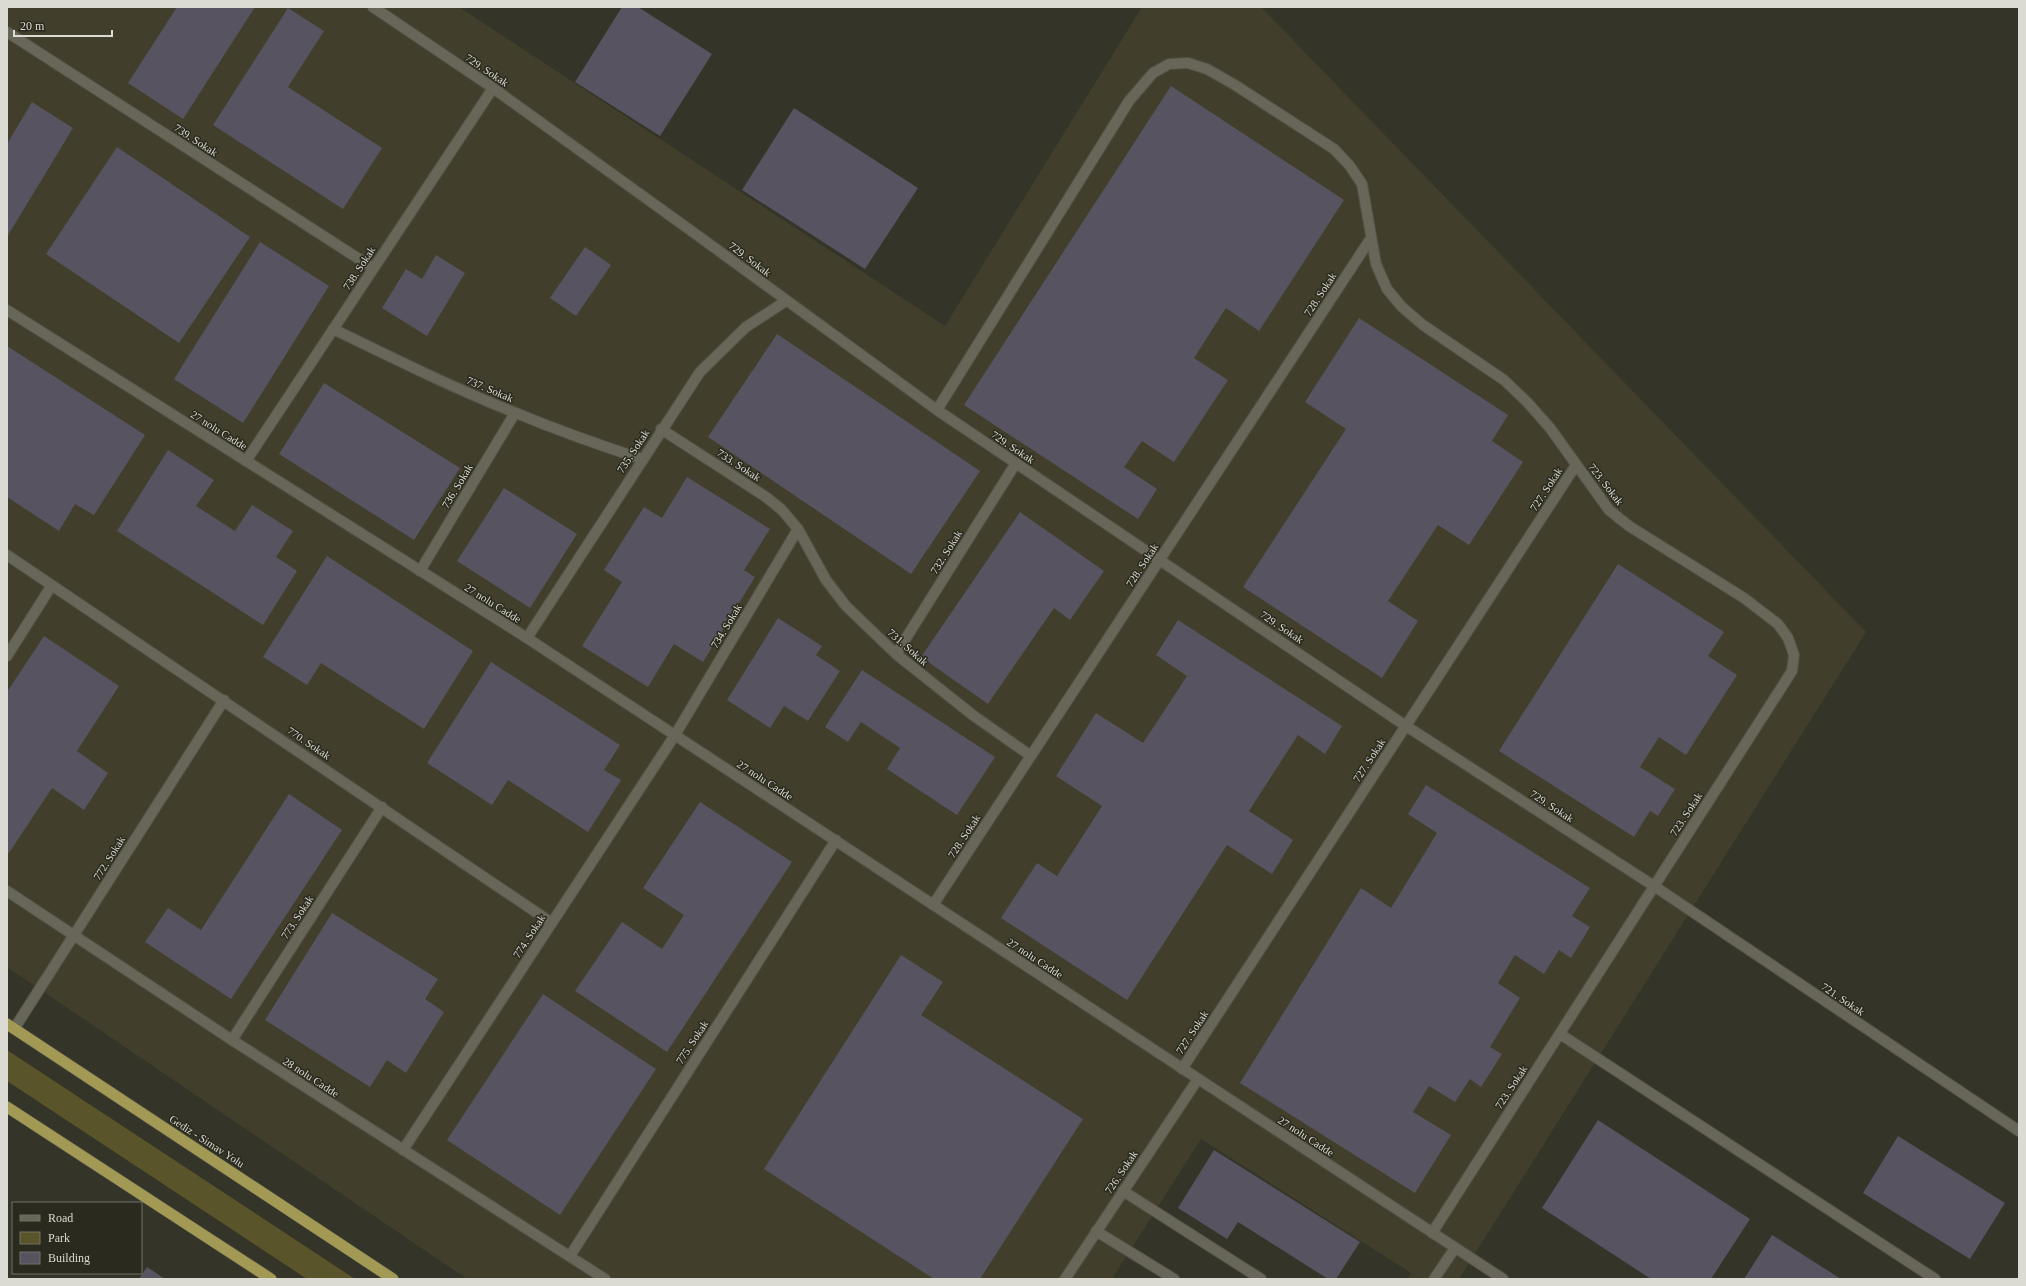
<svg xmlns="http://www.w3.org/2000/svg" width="2026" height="1286" viewBox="0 0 2026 1286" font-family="'Times New Roman',serif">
<rect width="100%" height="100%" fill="#353428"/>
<path fill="#413f2b" d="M 7,7 L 459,7 L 945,326 L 1142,7 L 1261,7 L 1866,632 L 1459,1279 L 1408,1279 L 1411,1273 L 1201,1139 L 1112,1279 L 467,1279 L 7,967 Z"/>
<path fill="#595429" d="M 7,1050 L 355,1279 L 307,1279 L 7,1081 Z"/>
<path fill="#575360" d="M 177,7 L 255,7 L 183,119 L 128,83 Z
M 622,7 L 638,7 L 712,54 L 660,136 L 575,82 Z
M 288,8 L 324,31 L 288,87 L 382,148 L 343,209 L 213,125 Z
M 1171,86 L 1344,200 L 1259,331 L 1226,308 L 1194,358 L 1228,380 L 1174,462 L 1142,441 L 1124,467 L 1157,489 L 1138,519 L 964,405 Z
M 32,102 L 73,128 L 7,237 L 7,144 Z
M 794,108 L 918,188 L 865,269 L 742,190 Z
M 117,147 L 250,237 L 179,343 L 46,254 Z
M 260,242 L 329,286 L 243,423 L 174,379 Z
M 585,247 L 611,265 L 576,316 L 550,298 Z
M 436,255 L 465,273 L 427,336 L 382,308 L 406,269 L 422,279 Z
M 1359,318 L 1508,415 L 1492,441 L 1523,462 L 1469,545 L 1438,525 L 1388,601 L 1418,621 L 1382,678 L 1243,587 L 1346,429 L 1305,402 Z
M 777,334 L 980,471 L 911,574 L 708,437 Z
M 7,346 L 145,435 L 94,515 L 75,504 L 59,531 L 7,497 Z
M 324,383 L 460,468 L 414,540 L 279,454 Z
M 168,450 L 214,480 L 196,506 L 235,531 L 252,505 L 293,531 L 276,557 L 297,571 L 263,625 L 117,531 Z
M 687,477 L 770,529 L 744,570 L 755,577 L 703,662 L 674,644 L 648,687 L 582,646 L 622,582 L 604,570 L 644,507 L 662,518 Z
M 504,488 L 577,534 L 530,608 L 457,561 Z
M 1020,512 L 1104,571 L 1070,620 L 1054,608 L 988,704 L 921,657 Z
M 327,556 L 473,651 L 424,729 L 321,663 L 307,685 L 263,657 Z
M 1618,564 L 1724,632 L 1708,656 L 1737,675 L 1686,755 L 1659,737 L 1640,767 L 1675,789 L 1658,816 L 1650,811 L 1634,837 L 1499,751 Z
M 778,618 L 822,646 L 816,655 L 840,671 L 808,721 L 784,706 L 770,728 L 727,700 Z
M 1178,620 L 1342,726 L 1325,754 L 1298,735 L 1249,811 L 1293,840 L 1272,874 L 1227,845 L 1127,1000 L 1001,918 L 1037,863 L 1057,876 L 1102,806 L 1056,776 L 1096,713 L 1143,743 L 1187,676 L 1156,655 Z
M 44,636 L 119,686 L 77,751 L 108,773 L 84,810 L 52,788 L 9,853 L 7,852 L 7,692 Z
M 491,662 L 620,745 L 604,770 L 621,780 L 588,832 L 508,780 L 492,805 L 427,763 Z
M 862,670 L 995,757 L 957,815 L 887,769 L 900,748 L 861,722 L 848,742 L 825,727 Z
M 1426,785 L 1590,888 L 1572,916 L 1590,927 L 1571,958 L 1559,950 L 1544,974 L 1515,955 L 1498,983 L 1520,998 L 1490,1047 L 1502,1054 L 1481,1087 L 1470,1079 L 1455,1102 L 1429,1086 L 1413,1112 L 1451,1135 L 1415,1193 L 1240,1083 L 1361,888 L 1391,908 L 1437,833 L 1408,814 Z
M 289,794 L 342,830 L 231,999 L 145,942 L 168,908 L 201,930 Z
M 700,802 L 792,862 L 667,1052 L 575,991 L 622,922 L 662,949 L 684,915 L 643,888 Z
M 332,913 L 438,979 L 425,999 L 444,1012 L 406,1073 L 387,1060 L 370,1087 L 265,1020 Z
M 901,955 L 943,982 L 921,1015 L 1083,1119 L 980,1279 L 934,1279 L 764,1169 Z
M 543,994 L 656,1069 L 560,1215 L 447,1140 Z
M 1598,1120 L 1750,1219 L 1711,1279 L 1651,1279 L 1542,1208 Z
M 1898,1136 L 2005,1203 L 1970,1259 L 1863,1193 Z
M 1214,1150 L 1360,1242 L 1336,1279 L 1328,1279 L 1238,1222 L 1227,1239 L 1178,1208 Z
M 1772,1235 L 1841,1279 L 1744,1279 Z
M 147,1267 L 165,1279 L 139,1279 Z"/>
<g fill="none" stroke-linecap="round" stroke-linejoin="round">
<g stroke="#525147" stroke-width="12">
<path id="service" d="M 1560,1034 L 1935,1279
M 1123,1191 L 1261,1279
M 1096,1231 L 1174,1279"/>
</g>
<g stroke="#525147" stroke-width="12">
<path id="minor" d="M 373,7 L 493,88 L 697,235 L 937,410 L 1406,726 L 1654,886 L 2019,1131
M 7,32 L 373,268
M 333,329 C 393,358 453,388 516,413 C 557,430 599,445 642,459
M 937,410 L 1129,101 L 1153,73 L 1169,64 L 1188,63 L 1207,69 L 1235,85 L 1334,149 L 1350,166 L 1362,184 L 1376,264 L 1387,289 L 1402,307 L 1423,325 L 1504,380 L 1528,403 L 1550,428 L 1609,510 L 1629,526 L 1744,598 L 1778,624 L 1788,638 L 1794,655 L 1792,671 L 1432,1233
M 661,429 L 766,497 L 782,510 L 798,529 L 826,580 L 846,606 L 896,654 L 974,716 L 1031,756
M 246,461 L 493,88
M 7,555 L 552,923
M 420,571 L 515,413
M 527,638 L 700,372 L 746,327 L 786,301
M 896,654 L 1016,463
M 7,656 L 52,585
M 933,905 L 1371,238
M 14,1029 L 224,700
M 232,1040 L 382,807
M 1182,1069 L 1576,465
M 403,1150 L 675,735 L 798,529
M 570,1256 L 836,840
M 1065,1279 L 1198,1079
M 1434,1279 L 1455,1248"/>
</g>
<g stroke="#525147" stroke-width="12">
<path id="tertiary" d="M 7,310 L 527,638 L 1503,1279
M 7,891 L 232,1040 L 605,1279"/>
</g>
<g stroke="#525147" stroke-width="12">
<path id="trunk" d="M 7,1024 L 393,1279
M 7,1107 L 271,1279"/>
</g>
<use href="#service" stroke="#686659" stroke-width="10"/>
<use href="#minor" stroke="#686659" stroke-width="10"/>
<use href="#tertiary" stroke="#686659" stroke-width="10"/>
<use href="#trunk" stroke="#a29954" stroke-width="11"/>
</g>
<g text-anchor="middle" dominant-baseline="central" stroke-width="3" stroke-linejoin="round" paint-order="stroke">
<g font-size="11" fill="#dcdbd3" stroke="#2b2a1e">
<text transform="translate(487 70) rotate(34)">729. Sokak</text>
<text transform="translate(196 140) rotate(33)">739. Sokak</text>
<text transform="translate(750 259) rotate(37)">729. Sokak</text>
<text transform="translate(359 268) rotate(-57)">738. Sokak</text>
<text transform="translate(1320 294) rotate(-57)">728. Sokak</text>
<text transform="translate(490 389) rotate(23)">737. Sokak</text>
<text transform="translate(219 430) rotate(32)">27 nolu Cadde</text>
<text transform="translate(1013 447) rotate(34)">729. Sokak</text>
<text transform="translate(633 451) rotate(-57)">735. Sokak</text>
<text transform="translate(739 465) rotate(33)">733. Sokak</text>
<text transform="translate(1606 484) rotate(52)">723. Sokak</text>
<text transform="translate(457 486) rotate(-59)">736. Sokak</text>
<text transform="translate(1546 489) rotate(-57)">727. Sokak</text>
<text transform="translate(946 552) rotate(-58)">732. Sokak</text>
<text transform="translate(1142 565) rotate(-57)">728. Sokak</text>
<text transform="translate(493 603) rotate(32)">27 nolu Cadde</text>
<text transform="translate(726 626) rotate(-59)">734. Sokak</text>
<text transform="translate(1282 627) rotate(34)">729. Sokak</text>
<text transform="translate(908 647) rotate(41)">731. Sokak</text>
<text transform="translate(309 743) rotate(34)">770. Sokak</text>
<text transform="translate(1369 760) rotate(-57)">727. Sokak</text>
<text transform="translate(765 780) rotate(33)">27 nolu Cadde</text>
<text transform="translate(1552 806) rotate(33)">729. Sokak</text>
<text transform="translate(1686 814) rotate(-57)">723. Sokak</text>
<text transform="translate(964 836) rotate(-57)">728. Sokak</text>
<text transform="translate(109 858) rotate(-58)">772. Sokak</text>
<text transform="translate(297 917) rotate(-57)">773. Sokak</text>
<text transform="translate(529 936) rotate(-57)">774. Sokak</text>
<text transform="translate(1035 958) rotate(33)">27 nolu Cadde</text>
<text transform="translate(1843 999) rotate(34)">721. Sokak</text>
<text transform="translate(1192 1032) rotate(-57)">727. Sokak</text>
<text transform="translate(692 1042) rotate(-57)">775. Sokak</text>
<text transform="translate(311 1077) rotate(33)">28 nolu Cadde</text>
<text transform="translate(1511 1087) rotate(-57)">723. Sokak</text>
<text transform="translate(1306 1136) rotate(33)">27 nolu Cadde</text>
<text transform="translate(207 1141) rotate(33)">Gediz - Simav Yolu</text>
<text transform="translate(1121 1172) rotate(-56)">726. Sokak</text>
</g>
</g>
<rect width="2026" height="1286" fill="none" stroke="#dcdbd3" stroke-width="16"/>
<rect x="12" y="1202" width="130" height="72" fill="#2b2a1e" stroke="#727166"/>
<rect x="20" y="1215" width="20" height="6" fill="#686659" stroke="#727166"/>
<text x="48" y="1222" font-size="12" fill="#dcdbd3">Road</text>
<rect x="20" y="1232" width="20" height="12" fill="#595429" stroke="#727166"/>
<text x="48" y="1242" font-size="12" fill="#dcdbd3">Park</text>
<rect x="20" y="1252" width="20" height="12" fill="#575360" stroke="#727166"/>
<text x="48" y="1262" font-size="12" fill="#dcdbd3">Building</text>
<path d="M14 30v6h98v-6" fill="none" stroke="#dcdbd3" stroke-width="2"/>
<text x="20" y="30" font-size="12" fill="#dcdbd3" stroke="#2b2a1e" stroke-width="3" paint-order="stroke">20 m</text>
</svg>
